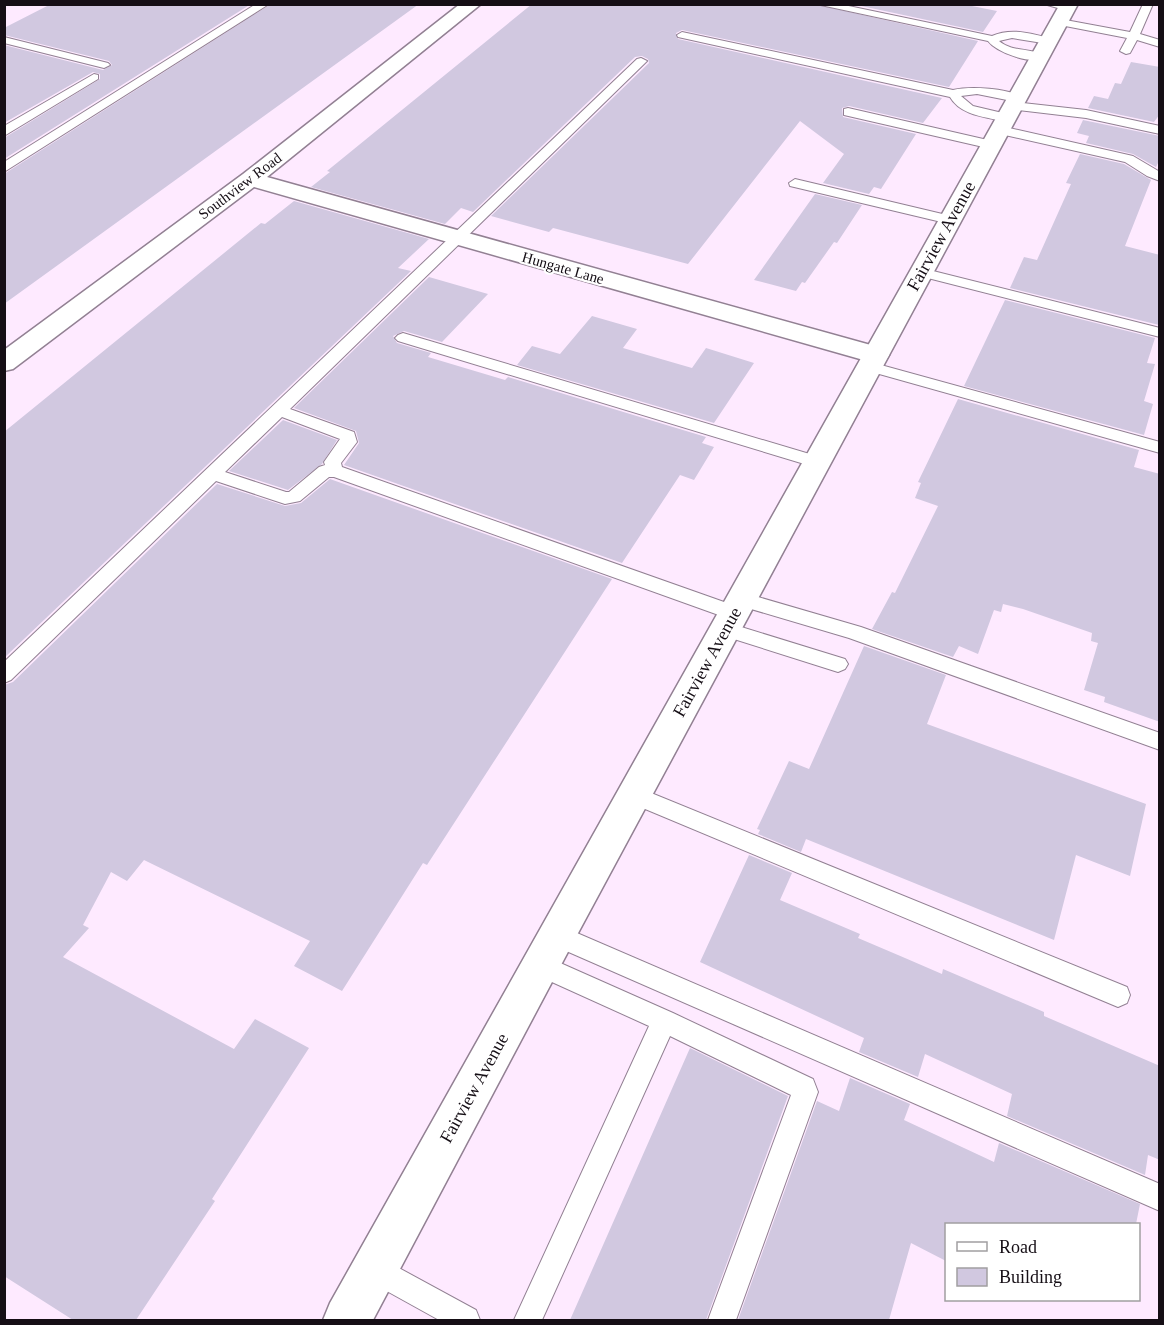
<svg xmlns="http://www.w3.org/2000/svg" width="1164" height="1325" viewBox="0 0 1164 1325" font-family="'Times New Roman',serif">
<rect width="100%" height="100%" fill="#feeaff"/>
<path fill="#d1c8e0" d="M 51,4 L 251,4 L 4,159 L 4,138 L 100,79 L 100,74 L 93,72 L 4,123 L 4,45 L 103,70 L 112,65 L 109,61 L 4,35 L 4,28 Z
M 271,4 L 419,4 L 4,304 L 4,174 Z
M 532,4 L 814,4 L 978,41 L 949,87 L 682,30 L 676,33 L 678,39 L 942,98 L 923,123 L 849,106 L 842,108 L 843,117 L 916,134 L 881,189 L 874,187 L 869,194 L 823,183 L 844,154 L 800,121 L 688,264 L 557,229 L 553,228 L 549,232 L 491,216 L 649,63 L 648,59 L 642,56 L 635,57 L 473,212 L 461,208 L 445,224 L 311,187 L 330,172 L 327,171 Z
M 852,4 L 962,4 L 997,11 L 983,32 Z
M 1131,62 L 1160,67 L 1160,114 L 1154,122 L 1088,108 L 1094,96 L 1108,99 L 1115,83 L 1121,84 Z
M 1083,120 L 1160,136 L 1160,159 L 1156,167 L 1133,154 L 1086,143 L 1089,136 L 1077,133 Z
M 1080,154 L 1124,164 L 1151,180 L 1125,246 L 1160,255 L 1159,325 L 1010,288 L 1024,257 L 1037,260 L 1071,184 L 1066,183 Z
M 815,194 L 862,205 L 837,243 L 834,242 L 805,283 L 802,282 L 796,291 L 754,280 Z
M 294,201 L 429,239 L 398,268 L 411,271 L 4,658 L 4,432 L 261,223 L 265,224 Z
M 429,277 L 488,294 L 442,342 L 404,331 L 393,336 L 397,343 L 431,353 L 428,357 L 505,380 L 508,377 L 706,437 L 702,443 L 714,447 L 694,480 L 680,475 L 622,563 L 344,465 L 359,443 L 356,431 L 294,408 Z
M 1005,300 L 1155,338 L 1147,363 L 1155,364 L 1144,401 L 1153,404 L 1144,435 L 964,386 Z
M 592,316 L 637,329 L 623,348 L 692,368 L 706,348 L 754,363 L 714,423 L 517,365 L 532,346 L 560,354 Z
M 958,399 L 1139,450 L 1134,467 L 1160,474 L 1160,722 L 1104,702 L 1105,697 L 1084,690 L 1098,643 L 1091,641 L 1092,633 L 1023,609 L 1003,604 L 1001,612 L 994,610 L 978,654 L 959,646 L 953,657 L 872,629 L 892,592 L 895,593 L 938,506 L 915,498 L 921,483 L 918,482 Z
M 283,420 L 337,440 L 322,464 L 288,490 L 229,471 Z
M 330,479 L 612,579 L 480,783 L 427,865 L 423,863 L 342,991 L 294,966 L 310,941 L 144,860 L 127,881 L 111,872 L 83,925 L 89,928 L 63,957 L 234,1049 L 255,1019 L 309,1048 L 212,1199 L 215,1201 L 136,1320 L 73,1320 L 4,1276 L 4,685 L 13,682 L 217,484 L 285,506 L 301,503 Z
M 864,646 L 946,675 L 927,724 L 1146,804 L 1130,876 L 1076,855 L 1054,940 L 806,839 L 801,852 L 758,834 L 760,830 L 757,829 L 789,761 L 809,769 Z
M 749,855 L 792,873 L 780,900 L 860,934 L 858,938 L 905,958 L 942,974 L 943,969 L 1044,1012 L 1044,1016 L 1160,1066 L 1160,1160 L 1148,1155 L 1145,1175 L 1007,1116 L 1012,1094 L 925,1054 L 918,1077 L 859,1052 L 864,1038 L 700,962 Z
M 690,1048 L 788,1096 L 706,1320 L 570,1320 Z
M 850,1078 L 910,1104 L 904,1120 L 994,1162 L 999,1143 L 1140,1204 L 1136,1224 L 946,1224 L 946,1261 L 911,1243 L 889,1320 L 738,1320 L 817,1101 L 839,1111 Z"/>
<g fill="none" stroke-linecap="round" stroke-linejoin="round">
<g stroke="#928093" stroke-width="2">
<path id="lane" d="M 256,4 L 269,4 L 4,172 L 4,162 Z
M 816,4 L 839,4 L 992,36 C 1012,27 1033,34 1053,39 L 1054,41 L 1049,44 L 1012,38 L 999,41 C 1013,53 1033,47 1046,57 C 1034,66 997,53 988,41 Z
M 1044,4 L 1066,4 L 1073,8 L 1068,11 Z
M 1143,4 L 1153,4 L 1140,34 L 1160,40 L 1160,47 L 1137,40 L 1130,53 L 1126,54 L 1120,51 L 1127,38 L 1060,25 L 1055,22 L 1060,19 L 1130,32 Z
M 682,32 L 953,90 C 970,86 1010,88 1023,98 L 1017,102 L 977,94 L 961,96 L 973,106 L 1011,115 L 1011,121 L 1007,122 C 987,117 961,116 950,97 L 678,37 L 677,35 Z
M 4,37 L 108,63 L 110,65 L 104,68 L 4,43 Z
M 641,58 L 647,61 L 645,63 L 290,409 L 354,432 L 357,442 L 341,463 L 342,467 L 741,608 L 743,613 L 741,618 L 734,620 L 727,618 L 334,477 L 329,477 L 300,501 L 285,504 L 216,481 L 11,680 L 4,683 L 4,662 L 637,59 ZM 282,417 L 340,439 L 324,462 L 325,465 L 319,467 L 289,492 L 286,492 L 225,472 Z
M 94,74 L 98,75 L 98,79 L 4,136 L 4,126 Z
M 1013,102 L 1086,110 L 1160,126 L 1160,134 L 1086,118 L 1009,109 L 1007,106 Z
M 848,108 L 992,141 L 998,145 L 992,149 L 844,115 L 844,109 Z
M 1000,126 L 1133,156 L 1160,172 L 1160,181 L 1147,176 L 1125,162 L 996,133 L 994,130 Z
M 795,179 L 955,217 L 957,220 L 950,224 L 790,186 L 789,183 Z
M 921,268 L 1160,328 L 1160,337 L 916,275 L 914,272 Z
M 403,333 L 823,458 L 825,462 L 823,466 L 811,466 L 398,341 L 395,338 L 398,335 Z
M 870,362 L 1160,442 L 1160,453 L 865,370 L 862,367 L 865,364 Z
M 741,592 L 861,627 L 1160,733 L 1160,750 L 849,638 L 734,604 L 732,599 L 734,594 Z
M 725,622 L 845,659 L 848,664 L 845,669 L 838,672 L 718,634 L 715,629 L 718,624 Z
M 634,786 L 1127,987 L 1130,995 L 1127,1003 L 1118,1007 L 626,801 L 623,795 L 626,789 Z
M 556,924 L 1160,1184 L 1160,1211 L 548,943 L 544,935 L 548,927 Z
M 540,954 L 673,1013 L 813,1079 L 818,1092 L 736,1320 L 708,1320 L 791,1095 L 670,1036 L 542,1320 L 514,1320 L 649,1026 L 532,973 L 528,965 L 532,957 Z
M 375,1255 L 476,1310 L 480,1320 L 439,1320 L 365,1279 L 361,1269 L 365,1259 Z"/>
</g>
<g stroke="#928093" stroke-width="3">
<path id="street" d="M 460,4 L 481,4 L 267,177 L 885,349 L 889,355 L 885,361 L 876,363 L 867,361 L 254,187 L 13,369 L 4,371 L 4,350 L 243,174 Z"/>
</g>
<g stroke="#928093" stroke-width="3">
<path id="secondary" d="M 1060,4 L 1078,4 L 570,948 L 373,1320 L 323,1320 L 330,1303 Z"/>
</g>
<use href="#lane" fill="#fff" fill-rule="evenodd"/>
<use href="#street" fill="#fff" fill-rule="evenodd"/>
<use href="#secondary" fill="#fff" fill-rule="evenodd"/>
</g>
<g text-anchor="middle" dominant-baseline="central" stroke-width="4.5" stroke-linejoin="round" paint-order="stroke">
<g font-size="15" fill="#150e15" stroke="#fff">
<text transform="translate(240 186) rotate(-37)">Southview Road</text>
<text transform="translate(563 268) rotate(16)">Hungate Lane</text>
</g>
<g font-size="18" fill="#150e15" stroke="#fff">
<text transform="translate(941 236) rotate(-61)">Fairview Avenue</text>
<text transform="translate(707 662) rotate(-61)">Fairview Avenue</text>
<text transform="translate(474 1088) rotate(-61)">Fairview Avenue</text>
</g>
</g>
<rect width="1164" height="1325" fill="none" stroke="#150e15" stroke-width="12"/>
<rect x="945" y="1223" width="195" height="78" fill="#ffffff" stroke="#a19fa1" stroke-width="1.5"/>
<rect x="957" y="1242" width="30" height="9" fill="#ffffff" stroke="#a19fa1" stroke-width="1.5"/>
<text x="999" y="1253" font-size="18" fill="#150e15">Road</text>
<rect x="957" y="1268" width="30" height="18" fill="#d1c8e0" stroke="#a19fa1" stroke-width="1.5"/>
<text x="999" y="1283" font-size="18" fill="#150e15">Building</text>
</svg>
